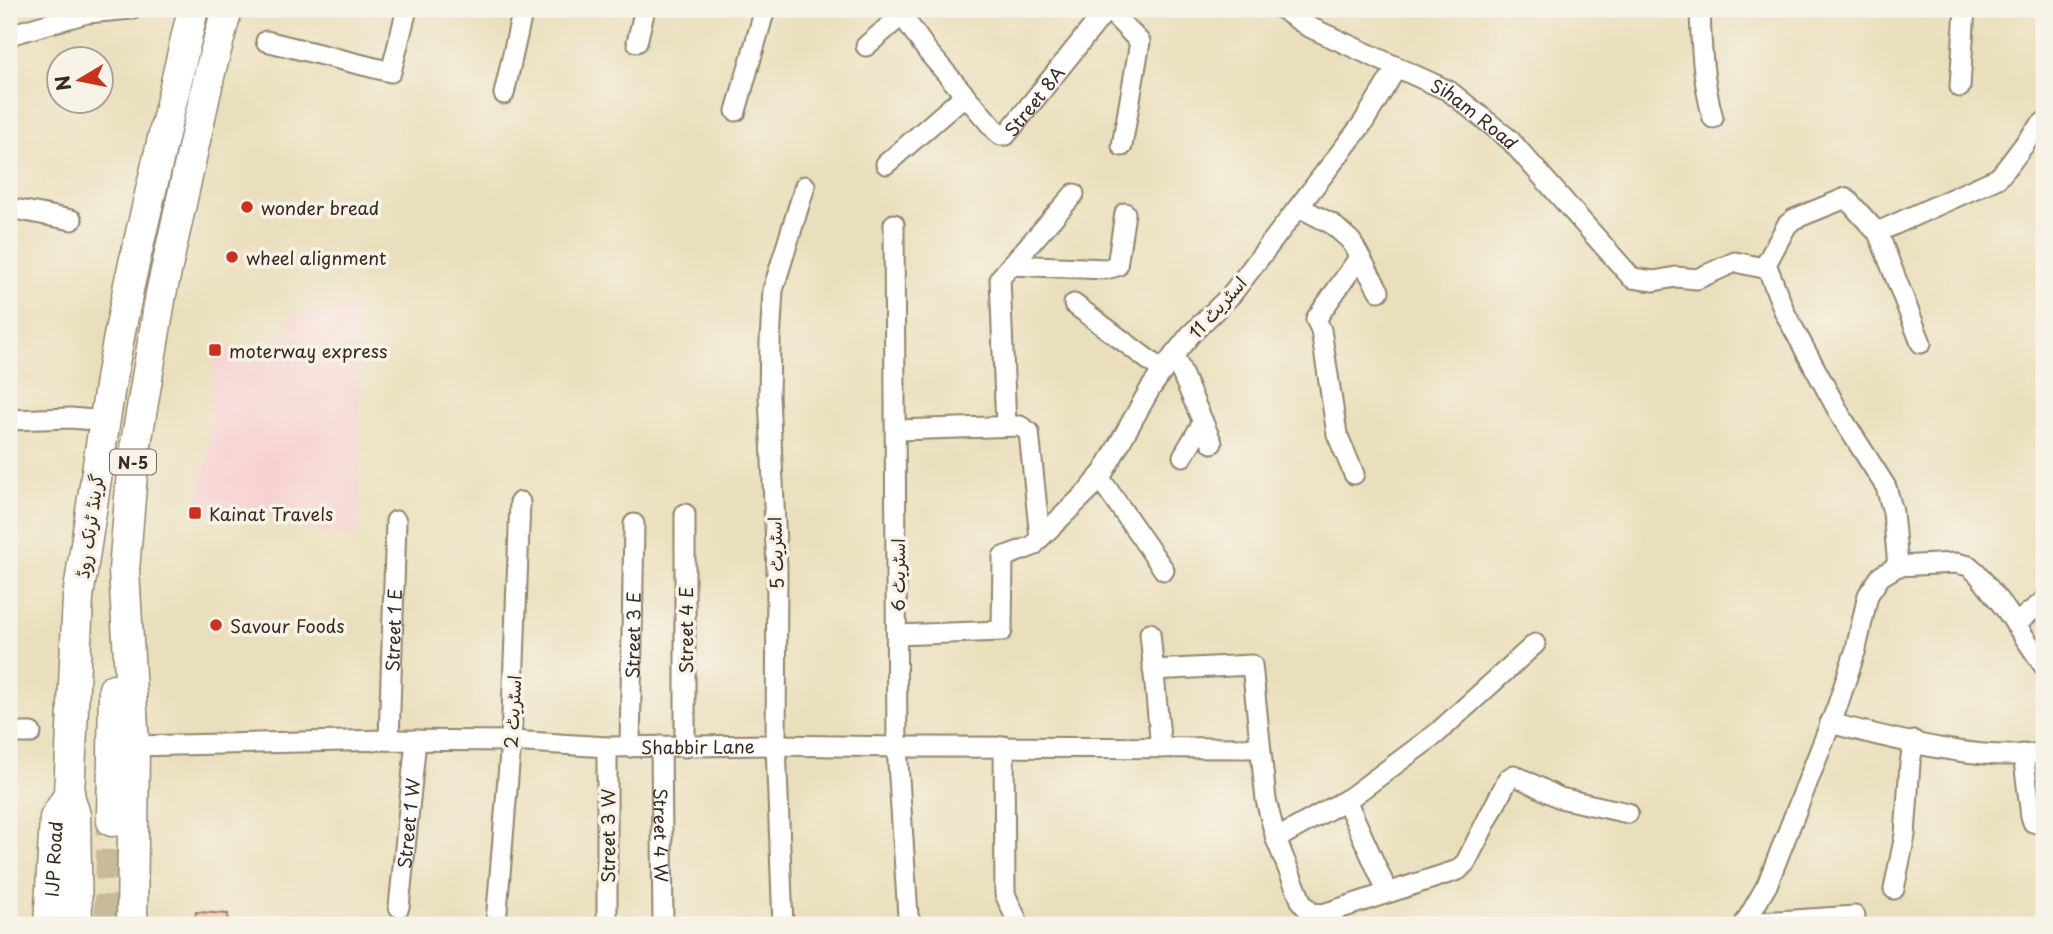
<svg xmlns="http://www.w3.org/2000/svg" width="2053" height="934" viewBox="0 0 2053 934" font-family="'Playpen Sans','Playpen Sans Arabic',sans-serif">
<rect width="100%" height="100%" fill="#f7f3e8"/>
<filter id="ink" filterUnits="userSpaceOnUse"><feTurbulence type="fractalNoise" baseFrequency=".0143" numOctaves="2"/><feDisplacementMap in="SourceGraphic" scale="14" xChannelSelector="R" yChannelSelector="G"/><feConvolveMatrix kernelMatrix="1 2 1 2 8 2 1 2 1" color-interpolation-filters="sRGB"/></filter>
<filter id="wash" filterUnits="userSpaceOnUse"><feTurbulence type="fractalNoise" baseFrequency=".00686" numOctaves="4" result="noise"/><feDisplacementMap in="SourceGraphic" scale="28" xChannelSelector="R" yChannelSelector="G"/><feGaussianBlur stdDeviation="1.57" result="paint"/><feColorMatrix in="noise" values="0 0 0 0 0 0 0 0 0 0 0 0 0 0 0 0 0 1.4 0 .05"/><feComposite in="paint" operator="in"/></filter>
<g filter="url(#wash)">
<rect width="100%" height="100%" fill="#eadfbc"/>
<path fill="#f7cfd1" d="M 356,306 L 361,439 L 358,537 L 307,531 L 298,518 L 195,513 L 210,444 L 215,350 L 284,343 L 291,315 Z"/>
<g id="blocks">
<path fill="#fdab87" d="M 196,912 L 228,914 L 227,925 L 194,925 Z"/>
</g>
</g>
<g filter="url(#ink)">
<use href="#blocks" fill-opacity="0" stroke="#92846d" stroke-width="2"/>
<g fill="none" stroke-linecap="round" stroke-linejoin="round">
<path stroke="#c7bb9c" stroke-width="30" stroke-dasharray="30 15" stroke-linecap="butt" d="M 109,925 L 112,821"/>
<g stroke="#92846d" stroke-width="23">
<g id="minor">
<path d="M 1108,9 L 1140,42 L 1122,146"/>
<path id="s1" d="M 1282,9 L 1307,26 L 1449,91 L 1510,140 L 1632,278 L 1654,281 L 1676,277 L 1697,279 L 1735,262 L 1768,269 L 1785,313 L 1842,418 L 1886,487 L 1893,512 L 1898,566"/>
<path d="M 1700,9 C 1701,47 1703,82 1713,118"/>
<path id="s2" d="M 902,15 L 928,52 L 996,131 L 1001,135 L 1006,135 L 1107,9"/>
<path d="M 9,35 L 87,13 L 131,9"/>
<path d="M 266,41 L 391,72 L 407,9"/>
<path d="M 637,42 L 645,9"/>
<path d="M 866,46 L 909,9"/>
<path d="M 1960,87 L 1965,9"/>
<path d="M 504,94 L 523,9"/>
<path d="M 736,111 L 765,9"/>
<path d="M 886,164 L 965,95"/>
<path d="M 1299,207 L 1332,224 L 1351,241 L 1379,291"/>
<path d="M 9,208 L 72,220"/>
<path d="M 894,224 L 897,747 L 908,916 L 912,925"/>
<path d="M 1877,230 L 1921,343"/>
<path d="M 1011,265 L 1106,269 L 1117,266 L 1125,213"/>
<path d="M 1764,268 L 1787,225 L 1794,219 L 1846,198 L 1874,229 L 1880,231 L 1998,178 C 2015,160 2026,138 2044,122"/>
<path d="M 1074,304 L 1163,371"/>
<path d="M 1174,355 L 1212,443"/>
<path d="M 9,420 L 71,418 L 104,421"/>
<path d="M 1006,426 L 1000,278 L 1074,194"/>
<path d="M 897,430 L 1020,426 L 1029,432 L 1040,538 L 1090,489 L 1104,471 L 1150,389 L 1174,355 L 1191,334 L 1231,295 L 1363,123 L 1397,67"/>
<path d="M 1183,456 L 1203,422"/>
<path d="M 1354,474 L 1337,434 L 1321,330 L 1316,319 L 1359,258"/>
<path d="M 1099,477 L 1164,570"/>
<path d="M 2015,624 L 2044,601"/>
<path d="M 1150,633 L 1161,748"/>
<path d="M 897,635 L 1002,631 L 1003,557 L 1033,546 L 1040,538"/>
<path d="M 1153,670 L 1252,665 L 1266,800 L 1276,839 L 1302,903 L 1311,913 L 1323,914 L 1458,870 L 1466,862 L 1508,779 L 1514,775 L 1560,798 L 1628,813"/>
<path d="M 1830,723 C 1888,738 1986,764 2044,752"/>
<path d="M 9,733 L 31,733"/>
<path id="s3" d="M 389,740 L 396,521"/>
<path id="s4" d="M 134,746 L 389,740 L 511,741 L 607,747 L 776,745 L 897,747 L 1260,748"/>
<path id="s5" d="M 661,746 L 663,925"/>
<path d="M 1004,746 L 1005,894 L 1019,925"/>
<path d="M 607,747 L 607,925"/>
<path id="s6" d="M 630,747 L 634,524"/>
<path d="M 685,747 L 685,514"/>
<path d="M 2023,754 L 2031,816 L 2033,822 L 2044,825"/>
<path d="M 1346,800 L 1387,891"/>
<path d="M 1276,839 L 1351,797 L 1436,734 L 1535,644"/>
<path d="M 1894,889 L 1905,835 L 1910,763 L 1914,741"/>
<path id="s7" d="M 399,907 L 416,740"/>
<path d="M 496,923 L 511,741 L 520,502"/>
<path d="M 1745,923 L 1855,916"/>
<path d="M 783,925 L 776,745 L 777,568 L 769,396 L 770,342 L 773,290 L 805,186"/>
<path d="M 1744,925 L 1767,885 L 1837,707 L 1856,649 L 1868,595 L 1881,576 L 1898,566 L 1956,563 L 1969,566 L 1977,573 L 2006,610 L 2044,666"/>
</g>
</g>
<g stroke="#92846d" stroke-width="33">
<g id="highway">
<path d="M 112,821 L 114,689"/>
<path id="s8" d="M 49,925 L 55,818 L 69,795"/>
<path d="M 77,925 L 75,815 L 69,795 L 78,597 L 112,373 L 129,285 L 193,9"/>
<path d="M 132,925 L 134,746 L 124,570 L 133,462 L 161,294 L 210,72 L 227,9"/>
</g>
</g>
<use href="#minor" stroke="#fff" stroke-width="19"/>
<use href="#highway" stroke="#fff" stroke-width="30"/>
</g>
</g>
<g fill="#c8321e" stroke="#f7f3e8" stroke-width="2.5">
<circle cx="247" cy="207" r="7"/>
<circle cx="232" cy="257" r="7"/>
<rect x="208" y="343" width="14" height="14" rx="3.5"/>
<rect x="188" y="506" width="14" height="14" rx="3.5"/>
<circle cx="216" cy="625" r="7"/>
</g>
<g text-anchor="middle" dominant-baseline="central" stroke-width="7" stroke-linejoin="round" paint-order="stroke">
<rect fill="#f7f3e8" stroke="#73665b" stroke-width="2" x="110" y="449.5" width="46" height="25" rx="5"/>
<g font-size="16" font-weight="bold" fill="#3b2a1e">
<text x="133" y="462">N-5</text>
</g>
<g font-size="18" fill="#3b2a1e" stroke="#f7f3e8">
<text stroke="none"><textPath href="#s2" startOffset="205">Street 8A</textPath></text>
<text stroke="none"><textPath href="#s1" startOffset="220">Siham Road</textPath></text>
<text transform="translate(1217 307) rotate(-48)">اسٹریٹ 11</text>
<text transform="translate(89 526) rotate(-82)">گرینڈ ٹرنک روڈ</text>
<text transform="translate(775 553) rotate(-92)">اسٹریٹ 5</text>
<text transform="translate(897 575) rotate(-90)">اسٹریٹ 6</text>
<text transform="translate(685 630) rotate(-90)">Street 4 E</text>
<text stroke="none"><textPath href="#s3" startOffset="110">Street 1 E</textPath></text>
<text stroke="none"><textPath href="#s6" startOffset="112">Street 3 E</textPath></text>
<text transform="translate(512 712) rotate(-87)">اسٹریٹ 2</text>
<text stroke="none"><textPath href="#s4" startOffset="564">Shabbir Lane</textPath></text>
<text stroke="none"><textPath href="#s7" startOffset="84">Street 1 W</textPath></text>
<text transform="translate(607 836) rotate(-90)">Street 3 W</text>
<text stroke="none"><textPath href="#s5" startOffset="89">Street 4 W</textPath></text>
<text stroke="none"><textPath href="#s8" startOffset="66">IJP Road</textPath></text>
</g>
<g font-size="18" fill="#3b2a1e" stroke="#f7f3e8" text-anchor="start">
<text x="261" y="207">wonder bread</text>
<text x="246" y="257">wheel alignment</text>
<text x="229" y="350">moterway express</text>
<text x="209" y="513">Kainat Travels</text>
<text x="230" y="625">Savour Foods</text>
</g>
</g>
<rect width="2053" height="934" fill="none" stroke="#f7f3e8" stroke-width="35"/>
<g transform="translate(80 80) rotate(260)"><circle r="33" fill="#f7f3e8" stroke="#aca397" stroke-width="2"/>
<path d="M0-5L12 26L0 18L-12 26Z" fill="#c8321e"/>
<text y="-10" font-size="19" font-weight="bold" text-anchor="middle" fill="#3b2a1e">N</text>
</g>
</svg>
